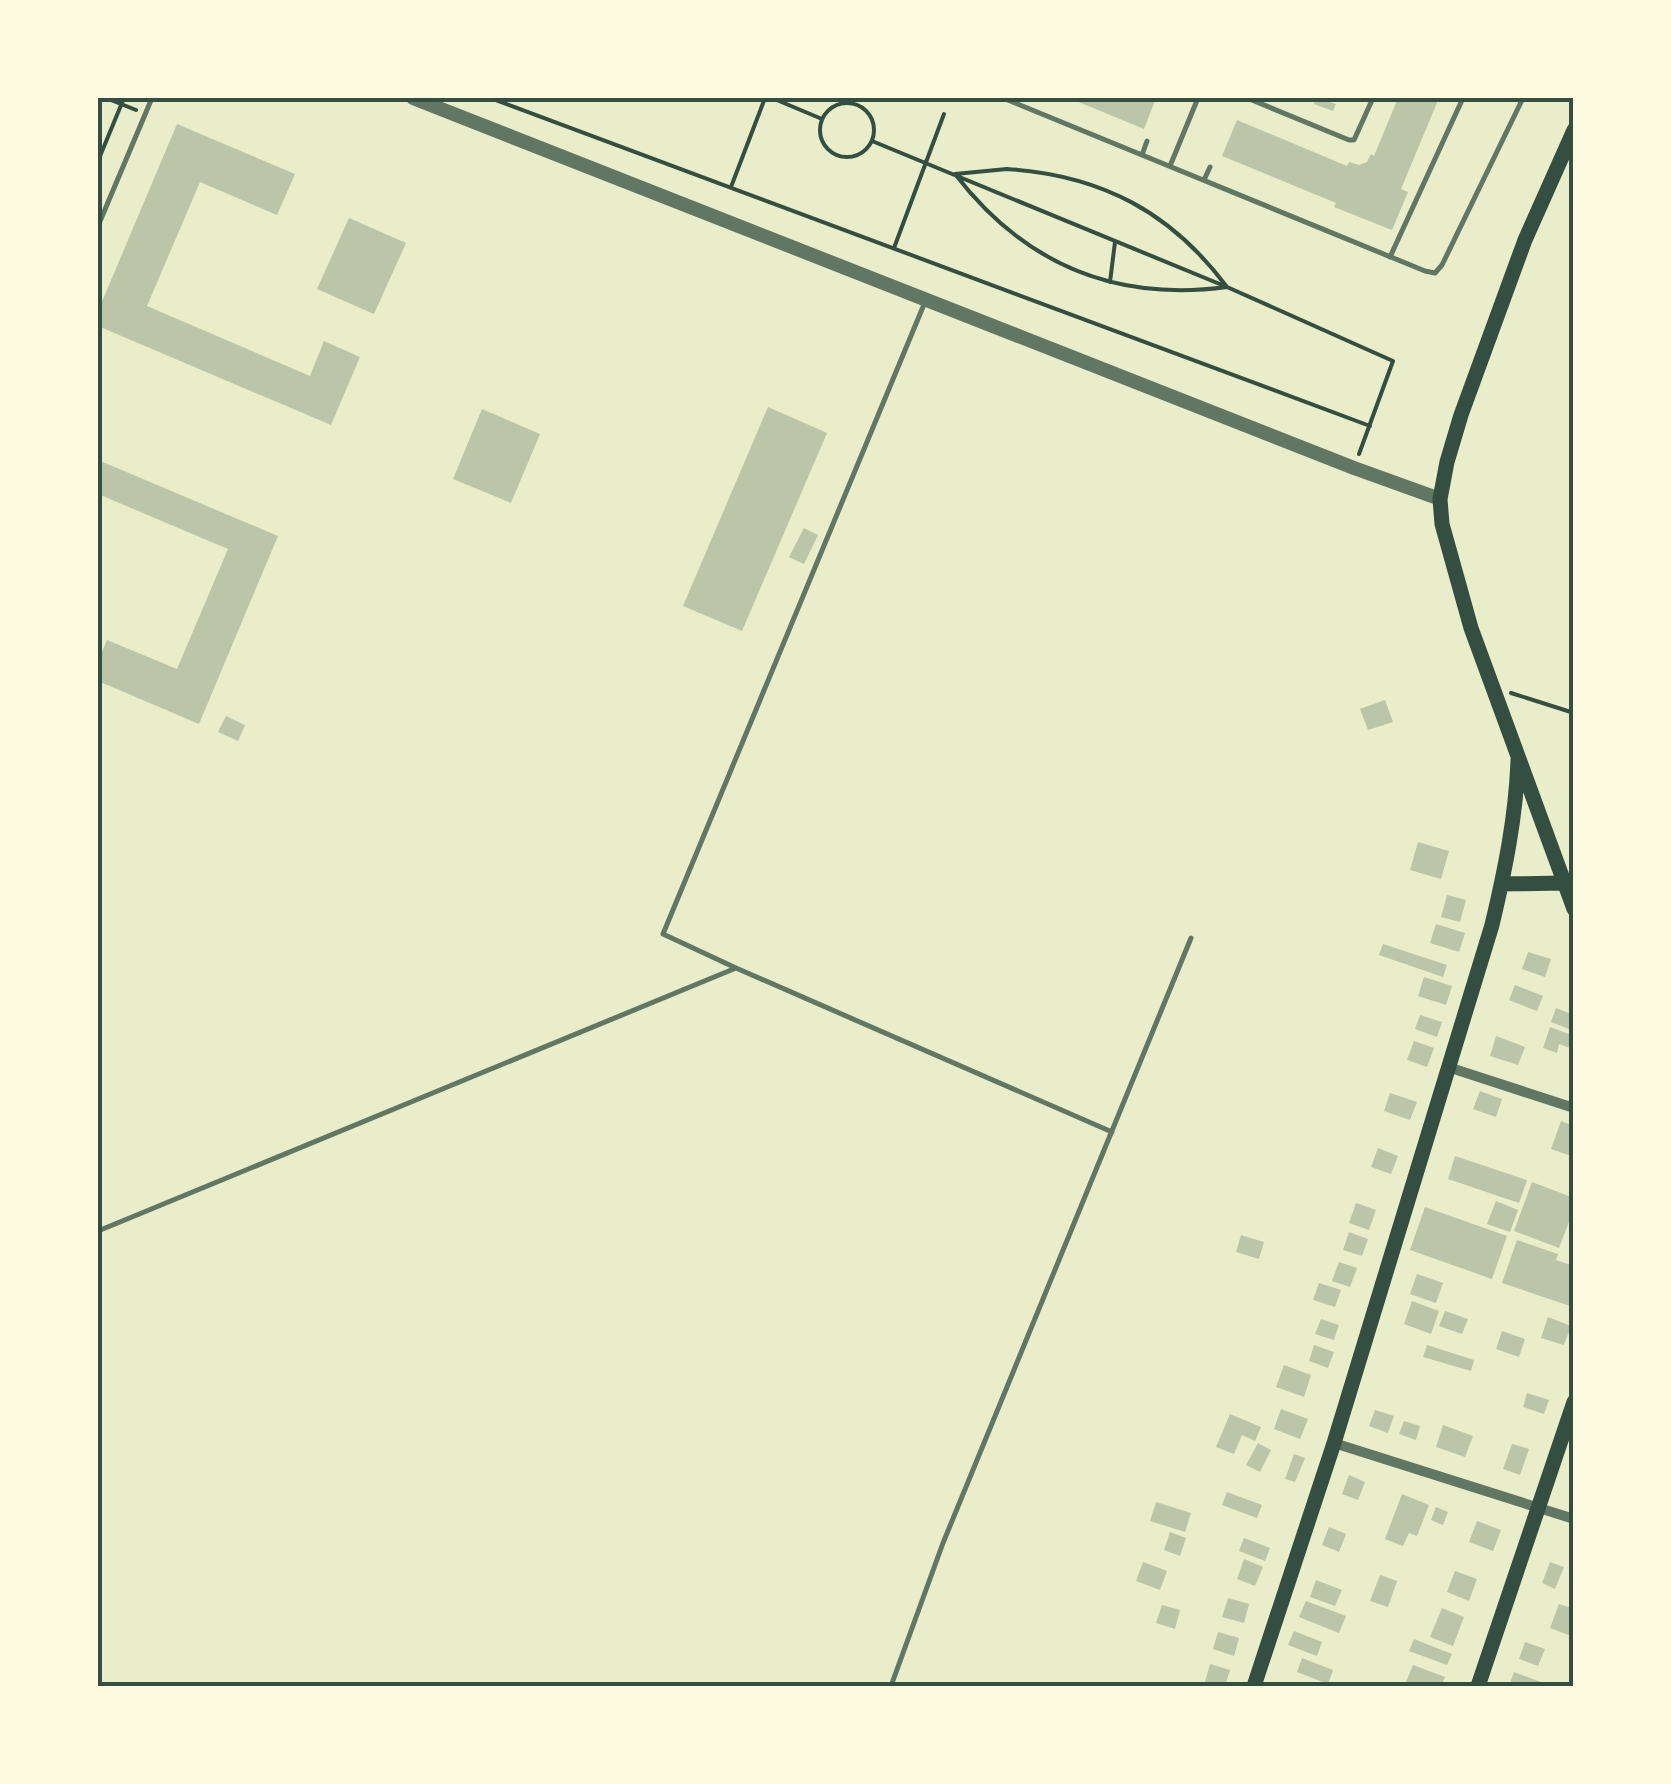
<svg xmlns="http://www.w3.org/2000/svg" width="1671" height="1784" viewBox="0 0 1671 1784" font-family="Lora,serif">
<rect width="100%" height="100%" fill="#e9edc9"/>
<path fill="#bcc5a7" d="M 1069,98 L 1156,98 L 1144,129 Z
M 1316,98 L 1336,104 L 1333,111 L 1314,104 Z
M 1398,98 L 1439,98 L 1401,189 L 1408,192 L 1392,230 L 1334,207 L 1336,203 L 1222,156 L 1237,120 L 1347,166 L 1349,162 L 1359,165 L 1367,162 L 1371,154 L 1374,156 Z
M 177,124 L 295,174 L 277,215 L 200,182 L 147,306 L 310,376 L 324,341 L 360,357 L 331,425 L 98,326 L 98,311 Z
M 349,218 L 406,243 L 374,314 L 317,289 Z
M 768,407 L 827,433 L 742,631 L 683,606 Z
M 482,409 L 540,434 L 511,503 L 453,479 Z
M 98,460 L 278,536 L 199,724 L 98,681 L 98,661 L 107,640 L 177,669 L 228,549 L 98,494 Z
M 804,528 L 818,535 L 804,564 L 789,557 Z
M 1385,700 L 1393,722 L 1368,730 L 1360,709 Z
M 226,716 L 245,725 L 238,741 L 218,732 Z
M 1418,842 L 1449,851 L 1441,879 L 1410,870 Z
M 1447,895 L 1466,900 L 1460,922 L 1441,917 Z
M 1436,924 L 1465,933 L 1459,952 L 1430,943 Z
M 1383,944 L 1447,965 L 1443,977 L 1379,955 Z
M 1528,952 L 1551,959 L 1545,977 L 1522,969 Z
M 1424,977 L 1452,986 L 1446,1005 L 1418,996 Z
M 1515,985 L 1543,996 L 1537,1011 L 1509,1000 Z
M 1556,1008 L 1574,1015 L 1574,1031 L 1551,1022 Z
M 1420,1015 L 1442,1022 L 1437,1037 L 1415,1029 Z
M 1550,1027 L 1574,1036 L 1570,1048 L 1559,1044 L 1557,1053 L 1543,1048 Z
M 1496,1036 L 1525,1047 L 1518,1065 L 1490,1056 Z
M 1414,1041 L 1434,1048 L 1427,1067 L 1407,1060 Z
M 1480,1091 L 1502,1099 L 1496,1117 L 1473,1109 Z
M 1390,1093 L 1417,1102 L 1410,1120 L 1384,1111 Z
M 1561,1121 L 1574,1126 L 1574,1157 L 1551,1149 Z
M 1378,1148 L 1398,1156 L 1391,1174 L 1371,1167 Z
M 1455,1156 L 1527,1180 L 1519,1203 L 1448,1179 Z
M 1532,1182 L 1574,1198 L 1574,1209 L 1559,1248 L 1514,1231 Z
M 1496,1201 L 1518,1210 L 1510,1232 L 1487,1224 Z
M 1356,1203 L 1376,1210 L 1369,1230 L 1349,1223 Z
M 1425,1207 L 1507,1236 L 1492,1279 L 1410,1250 Z
M 1349,1232 L 1368,1239 L 1362,1256 L 1343,1250 Z
M 1241,1235 L 1264,1242 L 1259,1259 L 1236,1252 Z
M 1517,1240 L 1558,1254 L 1556,1260 L 1574,1266 L 1574,1296 L 1570,1306 L 1502,1283 Z
M 1339,1262 L 1357,1268 L 1350,1287 L 1332,1281 Z
M 1417,1274 L 1443,1283 L 1436,1303 L 1410,1294 Z
M 1319,1283 L 1341,1290 L 1335,1307 L 1313,1300 Z
M 1412,1301 L 1439,1311 L 1431,1334 L 1404,1324 Z
M 1445,1311 L 1468,1319 L 1462,1334 L 1439,1326 Z
M 1548,1317 L 1571,1326 L 1564,1345 L 1541,1338 Z
M 1321,1319 L 1339,1325 L 1334,1340 L 1315,1334 Z
M 1502,1331 L 1525,1339 L 1519,1357 L 1496,1349 Z
M 1314,1345 L 1334,1352 L 1328,1368 L 1309,1361 Z
M 1427,1345 L 1474,1360 L 1471,1371 L 1423,1357 Z
M 1284,1365 L 1311,1375 L 1304,1397 L 1276,1387 Z
M 1527,1393 L 1549,1400 L 1544,1414 L 1523,1407 Z
M 1281,1409 L 1308,1419 L 1300,1439 L 1274,1429 Z
M 1375,1410 L 1394,1416 L 1388,1433 L 1369,1426 Z
M 1230,1414 L 1261,1427 L 1255,1441 L 1242,1435 L 1234,1454 L 1216,1447 Z
M 1404,1421 L 1420,1426 L 1416,1440 L 1399,1434 Z
M 1443,1425 L 1473,1436 L 1465,1457 L 1436,1447 Z
M 1258,1443 L 1271,1450 L 1260,1472 L 1246,1465 Z
M 1512,1444 L 1529,1449 L 1520,1475 L 1503,1469 Z
M 1294,1454 L 1305,1458 L 1295,1482 L 1285,1479 Z
M 1349,1475 L 1365,1482 L 1358,1500 L 1342,1494 Z
M 1227,1492 L 1262,1505 L 1257,1518 L 1222,1505 Z
M 1402,1494 L 1429,1505 L 1417,1536 L 1409,1533 L 1403,1546 L 1385,1539 Z
M 1156,1502 L 1191,1513 L 1185,1532 L 1150,1521 Z
M 1436,1507 L 1448,1512 L 1443,1525 L 1431,1520 Z
M 1477,1521 L 1501,1530 L 1493,1551 L 1469,1542 Z
M 1329,1527 L 1346,1534 L 1339,1552 L 1322,1545 Z
M 1170,1532 L 1186,1538 L 1180,1556 L 1164,1550 Z
M 1244,1538 L 1270,1548 L 1265,1561 L 1239,1551 Z
M 1244,1559 L 1263,1567 L 1255,1586 L 1237,1579 Z
M 1143,1562 L 1167,1571 L 1160,1590 L 1136,1581 Z
M 1550,1562 L 1564,1567 L 1555,1589 L 1542,1583 Z
M 1455,1571 L 1477,1579 L 1469,1601 L 1447,1592 Z
M 1380,1575 L 1397,1581 L 1388,1607 L 1370,1601 Z
M 1316,1580 L 1342,1590 L 1335,1606 L 1310,1597 Z
M 1228,1598 L 1249,1604 L 1244,1623 L 1222,1617 Z
M 1306,1601 L 1346,1616 L 1339,1633 L 1299,1617 Z
M 1559,1604 L 1574,1609 L 1574,1637 L 1550,1628 Z
M 1162,1605 L 1180,1610 L 1175,1629 L 1156,1623 Z
M 1442,1608 L 1464,1617 L 1453,1646 L 1430,1637 Z
M 1294,1631 L 1322,1642 L 1317,1656 L 1288,1645 Z
M 1218,1632 L 1239,1638 L 1234,1656 L 1213,1649 Z
M 1414,1639 L 1452,1654 L 1447,1665 L 1409,1651 Z
M 1525,1642 L 1545,1649 L 1538,1666 L 1519,1659 Z
M 1302,1658 L 1333,1670 L 1328,1684 L 1297,1672 Z
M 1210,1664 L 1230,1670 L 1225,1686 L 1205,1682 Z
M 1413,1665 L 1445,1677 L 1441,1686 L 1419,1686 L 1406,1682 Z
M 1514,1672 L 1552,1686 L 1509,1686 Z"/>
<g fill="none" stroke-linecap="round" stroke-linejoin="round">
<path stroke="#344e41" stroke-width="4" d="M 106,98 L 136,110
M 490,98 L 1370,426
M 772,98 L 822,119
M820 130a27 27 0 1 1 54 0a27 27 0 1 1-54 0Z
M 872,141 L 1227,287 L 1393,361 L 1359,454
M 98,161 L 124,98
M 1007,169 C 1101,175 1171,212 1227,287 C 1114,302 1024,264 955,174 Z
M 731,187 L 765,98
M 894,248 L 944,114
M 1110,282 L 1115,242
M 1511,693 L 1574,713"/>
<path stroke="#617663" stroke-width="5" d="M 1003,98 L 1425,271 L 1435,273 L 1442,265 L 1523,98
M 1247,98 L 1349,140 L 1354,140 L 1373,98
M 1142,155 L 1147,141
M 1170,166 L 1198,98
M 1204,180 L 1210,167
M 98,226 L 152,98
M 1390,257 L 1463,98
M 925,302 L 663,934 L 736,968 L 1112,1132
M 98,1231 L 736,968
M 891,1686 L 943,1543 L 1191,938"/>
<path stroke="#617663" stroke-width="10" d="M 1448,1067 L 1574,1108
M 1334,1443 L 1574,1519"/>
<path stroke="#617663" stroke-width="14" d="M 413,98 L 1354,468 L 1440,499"/>
<path stroke="#344e41" stroke-width="15" d="M 1574,130 L 1525,240 L 1461,415 L 1447,462 L 1440,499 L 1442,524 L 1471,628 L 1574,909
M 1502,884 L 1564,883
M 1254,1686 L 1334,1443 L 1492,925 C 1505,870 1516,817 1518,760
M 1478,1686 L 1574,1402"/>
</g>
<rect width="1671" height="1784" fill="none" stroke="#fefae0" stroke-width="200"/>
<rect x="100" y="100" width="1471" height="1584" fill="none" stroke="#344e41" stroke-width="4"/>
</svg>
